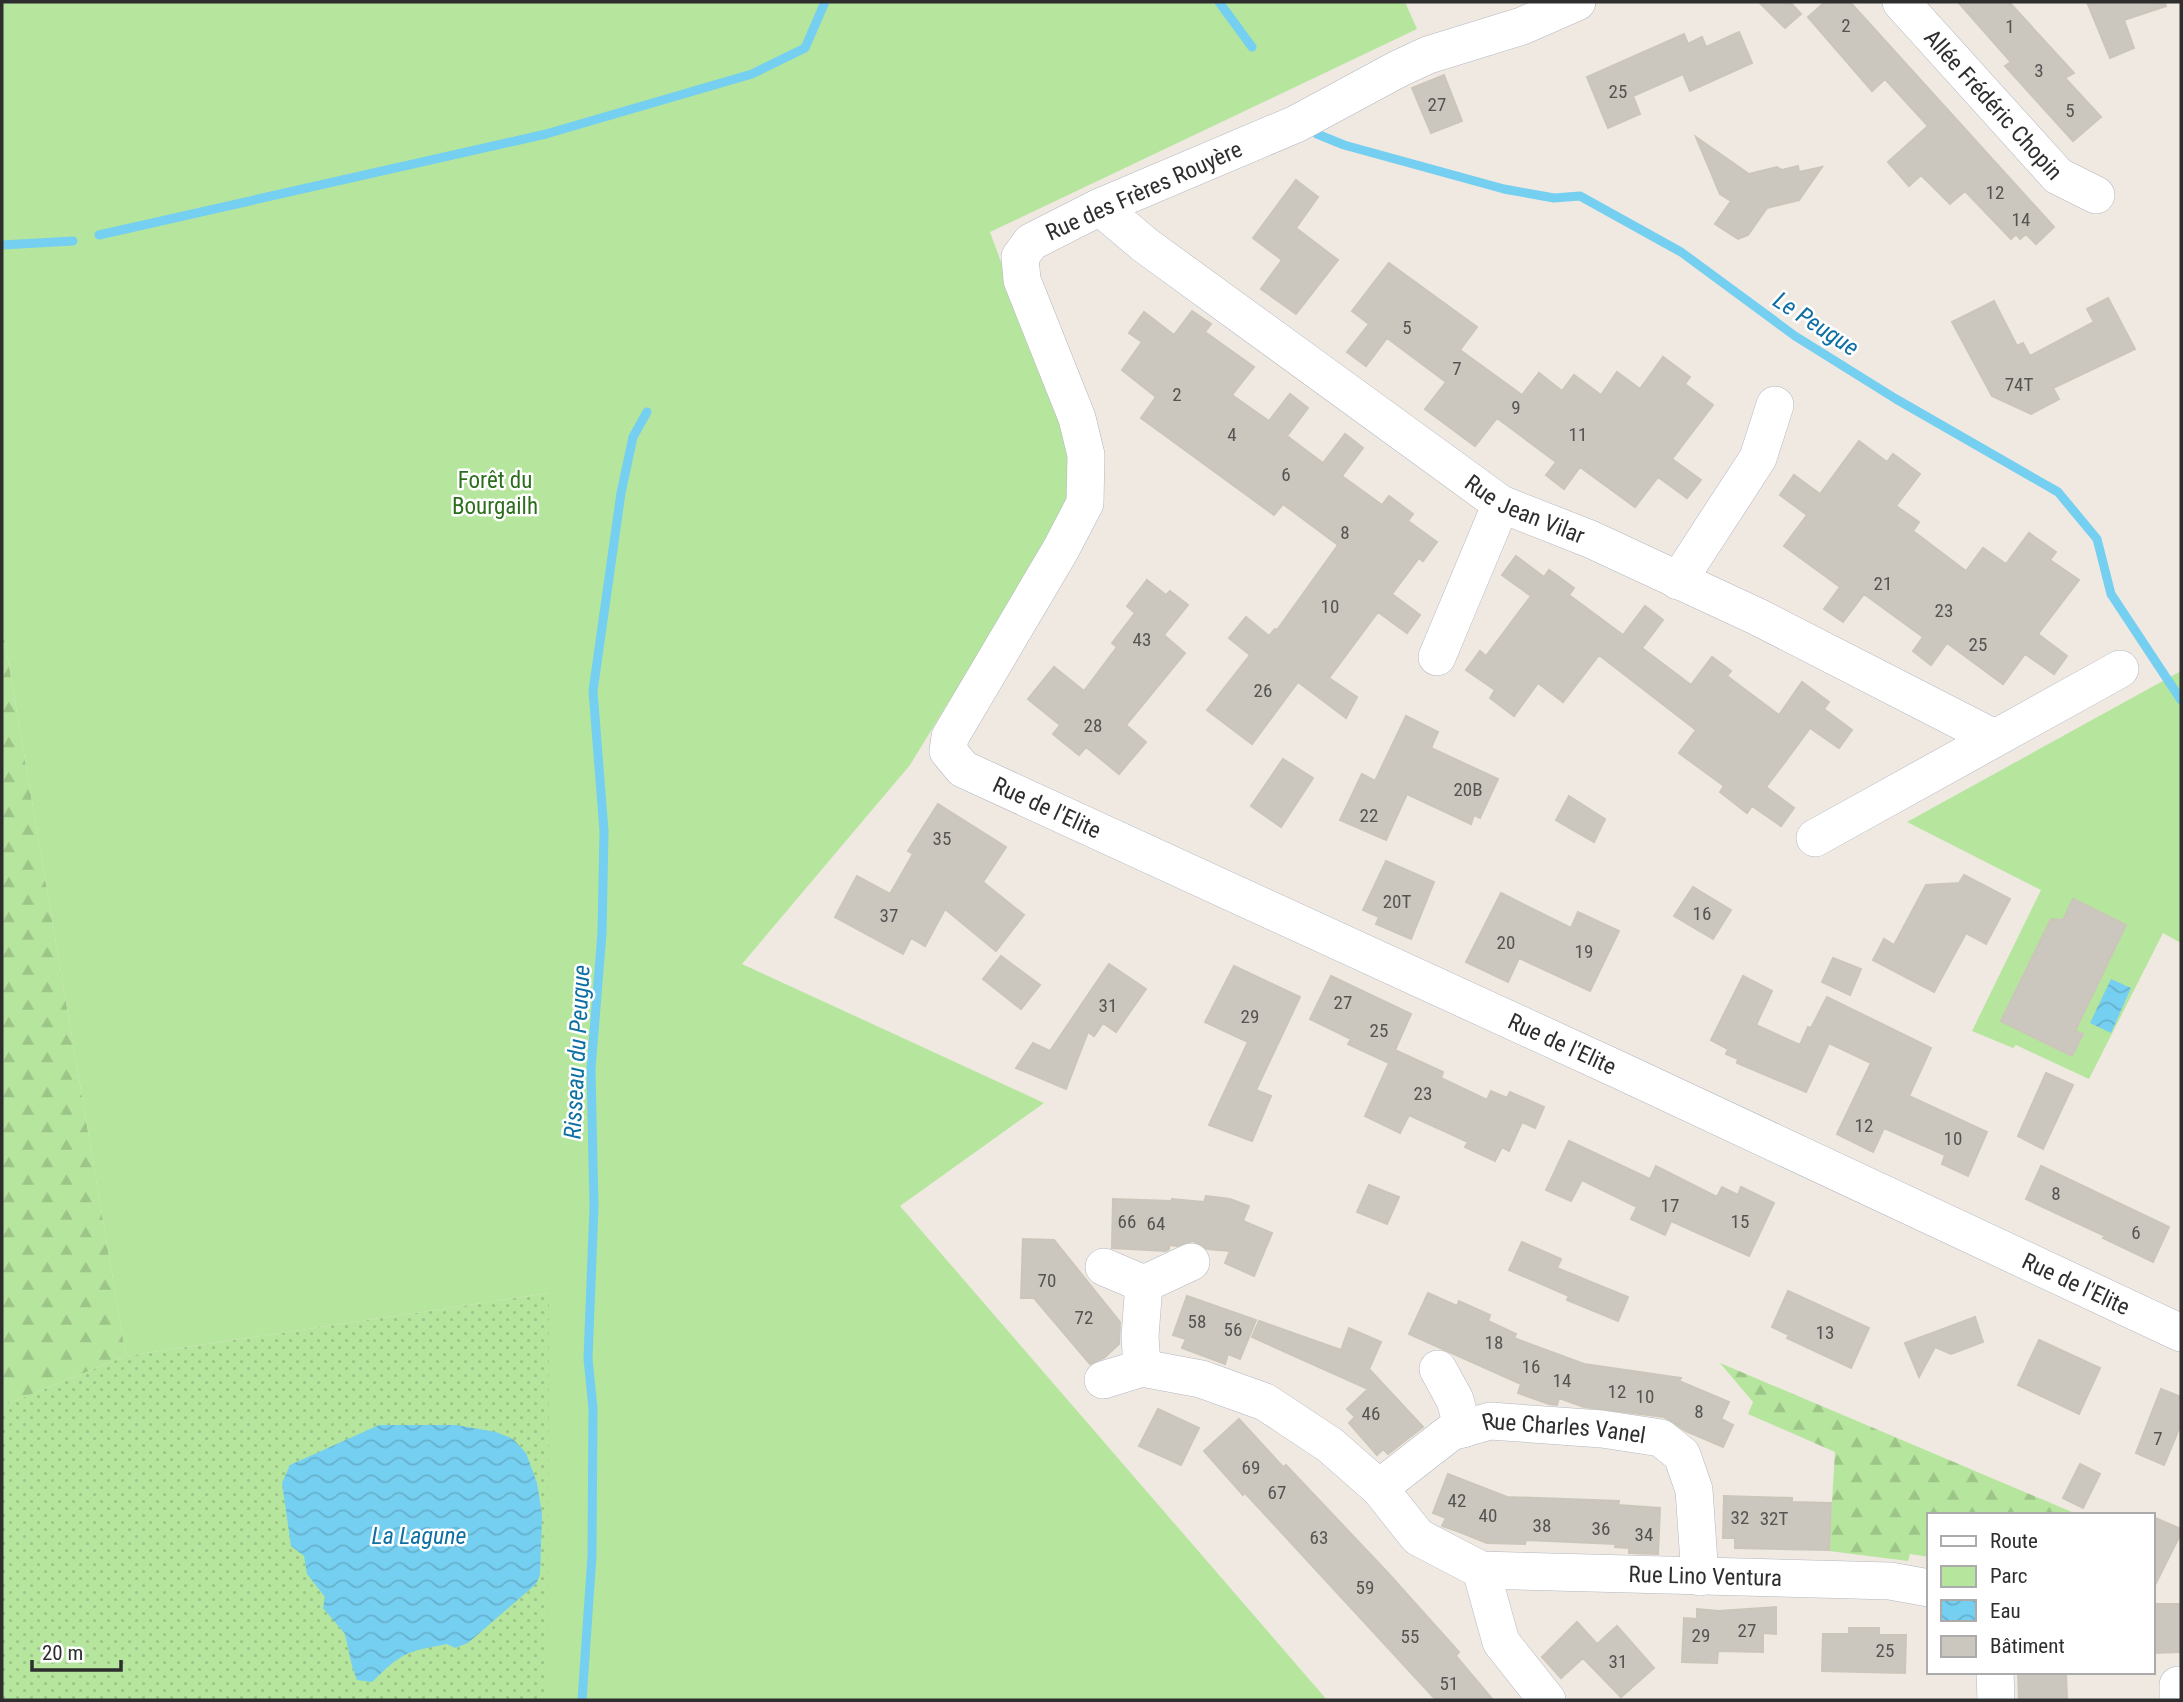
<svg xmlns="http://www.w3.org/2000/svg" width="2183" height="1702" viewBox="0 0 2183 1702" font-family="'Roboto Condensed',sans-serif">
<defs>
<pattern id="grass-dots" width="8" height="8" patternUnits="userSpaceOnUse" patternTransform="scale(1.75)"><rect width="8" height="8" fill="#b6e59e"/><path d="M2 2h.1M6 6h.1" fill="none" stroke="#9dc588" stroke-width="1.8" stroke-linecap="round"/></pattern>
<pattern id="forest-firs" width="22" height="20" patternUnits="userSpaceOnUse" patternTransform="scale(1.75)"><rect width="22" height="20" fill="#b6e59e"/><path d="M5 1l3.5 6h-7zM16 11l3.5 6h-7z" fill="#9dc588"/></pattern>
<pattern id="water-waves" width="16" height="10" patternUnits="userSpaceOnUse" patternTransform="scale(1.75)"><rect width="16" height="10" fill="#75cff0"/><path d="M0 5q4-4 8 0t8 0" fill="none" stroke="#66b2ce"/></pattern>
</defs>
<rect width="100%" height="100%" fill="#efe9e1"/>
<path fill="url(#grass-dots)" d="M 549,1293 L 549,1700 L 2,1700 L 2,1406 L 126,1356 Z"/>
<path fill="url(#forest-firs)" d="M 2,624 L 126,1356 L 2,1406 Z
M 1720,1363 L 2079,1515 L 1929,1515 L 1929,1557 L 1910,1554 L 1908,1561 L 1829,1551 L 1835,1452 L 1748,1414 L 1753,1402 Z"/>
<path fill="#b6e59e" d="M 2,2 L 1405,2 L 1417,29 L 990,232 L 1073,458 L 1069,505 L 910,765 L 742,964 L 1044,1103 L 900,1206 L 1327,1700 L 548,1700 L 549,1293 L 126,1356 L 2,624 Z
M 2181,671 L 2181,943 L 2163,933 L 2089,1079 L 2016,1045 L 2013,1048 L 1972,1031 L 2041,890 L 1907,822 Z"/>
<path fill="url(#water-waves)" d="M 2111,979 L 2131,988 L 2111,1033 L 2090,1023 Z
M 379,1425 L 456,1425 L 496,1432 L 513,1439 L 526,1453 L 537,1483 L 542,1514 L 540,1575 L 536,1584 L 468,1643 L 455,1648 L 447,1644 C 405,1652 403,1652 372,1682 L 357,1680 L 352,1666 L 345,1634 L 323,1608 L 325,1597 L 307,1574 L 304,1556 L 291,1546 L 282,1483 L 290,1465 Z"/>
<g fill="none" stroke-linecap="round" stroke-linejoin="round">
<path stroke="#75cff0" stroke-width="9" d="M 1219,2 L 1252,47
M 1317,134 L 1344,145 L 1504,189 L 1554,198 L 1580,196 L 1681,252 L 1795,336 L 1896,399 L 2058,492 L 2097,539 L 2111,594 L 2181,700
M 99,235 L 546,134 L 752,74 L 805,48 L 825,2
M 2,245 L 73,241
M 582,1700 L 592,1556 L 593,1408 L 588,1359 L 594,1207 L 591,1069 L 602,933 L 604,831 L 593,691 L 621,493 L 633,437 L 647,412"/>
</g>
<path fill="#cbc7bf" stroke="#cbc5ba" stroke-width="2" d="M 1759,2 L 1790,2 L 1801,14 L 1785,28 Z
M 1825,2 L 1850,2 L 2054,227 L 2036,244 L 2026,234 L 2020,239 L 2016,234 L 2011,239 L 1965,191 L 1950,204 L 1921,175 L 1909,186 L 1888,162 L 1928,126 L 1885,79 L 1872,91 L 1808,17 Z
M 1958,2 L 2009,2 L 2074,73 L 2065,78 L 2101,117 L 2073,141 L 2005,66 L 2011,62 Z
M 2087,2 L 2165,2 L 2166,6 L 2124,20 L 2134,48 L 2110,58 Z
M 1739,32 L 1752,63 L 1690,91 L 1683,74 L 1633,96 L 1640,114 L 1608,128 L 1587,77 L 1684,34 L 1688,44 L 1702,37 L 1706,47 Z
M 1444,75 L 1462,121 L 1431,133 L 1412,88 Z
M 1696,137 L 1749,174 L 1777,167 L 1782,170 L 1798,166 L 1799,172 L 1822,167 L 1799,200 L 1767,208 L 1748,235 L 1738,239 L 1715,224 L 1731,201 L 1720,194 Z
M 1296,180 L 1318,197 L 1296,228 L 1338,260 L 1296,314 L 1261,289 L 1282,260 L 1253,238 Z
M 1389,263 L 1477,327 L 1460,350 L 1522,395 L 1539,373 L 1562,391 L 1574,375 L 1601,395 L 1617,372 L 1640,389 L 1663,357 L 1690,377 L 1685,384 L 1713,405 L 1672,459 L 1701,480 L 1687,498 L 1658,477 L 1635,507 L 1580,467 L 1564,489 L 1546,475 L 1556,462 L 1497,418 L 1475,446 L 1425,409 L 1446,382 L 1387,338 L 1366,366 L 1347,352 L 1369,324 L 1352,311 Z
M 2108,298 L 2135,349 L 2053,388 L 2059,399 L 2031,414 L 1992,396 L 1952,322 L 1994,301 L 2017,346 L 2023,343 L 2030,356 L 2094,322 L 2087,309 Z
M 1192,311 L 1211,324 L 1205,332 L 1254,367 L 1232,395 L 1269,421 L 1290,394 L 1308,408 L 1287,436 L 1323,463 L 1345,434 L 1363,448 L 1342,476 L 1382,505 L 1389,496 L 1413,514 L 1408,521 L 1437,542 L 1423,561 L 1419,558 L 1392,594 L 1420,615 L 1407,633 L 1378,612 L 1329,678 L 1357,697 L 1346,718 L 1298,682 L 1252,744 L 1207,710 L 1250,655 L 1229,638 L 1246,617 L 1269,636 L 1275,629 L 1277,630 L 1338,545 L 1283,504 L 1274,515 L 1141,418 L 1156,397 L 1122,370 L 1142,342 L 1129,333 L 1144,312 L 1174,335 Z
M 1859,441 L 1887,462 L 1893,454 L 1920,474 L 1896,506 L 1919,522 L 1913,531 L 1966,571 L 1983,548 L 2006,564 L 2029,533 L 2056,552 L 2050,560 L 2079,580 L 2038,634 L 2067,656 L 2054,674 L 2025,654 L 2003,684 L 1947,643 L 1931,665 L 1913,651 L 1923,637 L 1864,594 L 1843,622 L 1824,609 L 1840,587 L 1784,546 L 1807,515 L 1780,495 L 1794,475 L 1820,494 Z
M 1516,556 L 1544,577 L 1549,570 L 1574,588 L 1569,595 L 1623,635 L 1645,606 L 1663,620 L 1642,648 L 1691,685 L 1712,657 L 1731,671 L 1727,676 L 1779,715 L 1802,682 L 1829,702 L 1824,709 L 1852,730 L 1839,748 L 1810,728 L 1788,758 L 1766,787 L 1794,808 L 1781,826 L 1752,806 L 1747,813 L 1720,792 L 1724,786 L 1679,753 L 1696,730 L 1599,655 L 1563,702 L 1538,683 L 1514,716 L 1490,698 L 1495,690 L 1466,670 L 1480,651 L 1486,656 L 1531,596 L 1502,575 Z
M 1147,580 L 1166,595 L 1170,591 L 1188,605 L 1164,635 L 1185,653 L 1126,725 L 1146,742 L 1119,774 L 1086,747 L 1079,755 L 1053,734 L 1060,725 L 1028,699 L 1054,667 L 1084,691 L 1117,647 L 1112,643 L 1135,613 L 1127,606 Z
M 1406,716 L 1438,732 L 1431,748 L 1498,779 L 1480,818 L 1474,815 L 1471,824 L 1407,794 L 1386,840 L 1340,820 L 1362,774 L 1375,781 Z
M 1283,759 L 1313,778 L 1281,827 L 1251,806 Z
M 1569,796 L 1605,819 L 1594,842 L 1556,820 Z
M 938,804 L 1006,847 L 983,882 L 1024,915 L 996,951 L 945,909 L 925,946 L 911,938 L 903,954 L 835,917 L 857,876 L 890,894 L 913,854 L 908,851 Z
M 1386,861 L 1434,882 L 1411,939 L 1376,924 L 1379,917 L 1363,910 Z
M 1964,875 L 2010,899 L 1986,944 L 1966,933 L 1934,992 L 1873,960 L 1884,939 L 1894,945 L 1926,885 L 1959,883 Z
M 1693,887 L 1731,910 L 1713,939 L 1674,916 Z
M 1501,893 L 1571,928 L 1578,912 L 1619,931 L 1590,991 L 1519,958 L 1508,982 L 1466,962 Z
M 2073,899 L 2126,925 L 2075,1031 L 2083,1034 L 2072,1056 L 2001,1021 L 2051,919 L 2063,920 Z
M 1001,956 L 1040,985 L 1021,1009 L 983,979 Z
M 1833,958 L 1861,969 L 1850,995 L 1822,982 Z
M 1109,964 L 1146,989 L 1116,1032 L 1103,1023 L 1094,1036 L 1088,1032 L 1066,1089 L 1016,1068 L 1033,1043 L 1050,1051 Z
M 1234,966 L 1300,997 L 1256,1090 L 1271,1096 L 1252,1141 L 1209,1125 L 1248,1042 L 1205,1022 Z
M 1331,976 L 1411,1014 L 1395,1050 L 1443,1072 L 1441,1078 L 1487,1100 L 1491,1091 L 1507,1098 L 1510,1092 L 1544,1107 L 1535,1128 L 1522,1122 L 1509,1151 L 1502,1147 L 1495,1161 L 1465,1147 L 1468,1142 L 1409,1115 L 1400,1133 L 1365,1116 L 1389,1063 L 1348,1044 L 1351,1039 L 1310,1019 Z
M 1743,976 L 1772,991 L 1756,1025 L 1800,1045 L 1808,1027 L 1811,1028 L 1827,997 L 1931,1048 L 1909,1096 L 1987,1132 L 1968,1176 L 1942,1164 L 1945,1155 L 1884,1128 L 1873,1152 L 1837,1134 L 1871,1063 L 1829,1043 L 1806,1092 L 1737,1063 L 1738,1059 L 1726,1054 L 1728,1049 L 1711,1040 Z
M 2046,1073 L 2073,1085 L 2043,1149 L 2018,1136 Z
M 1569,1141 L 1650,1179 L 1656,1166 L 1717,1197 L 1722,1187 L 1738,1195 L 1741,1187 L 1774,1203 L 1749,1256 L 1671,1221 L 1665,1235 L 1631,1219 L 1637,1207 L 1582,1180 L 1571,1201 L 1546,1190 Z
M 2041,1166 L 2169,1227 L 2153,1262 L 2103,1238 L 2105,1236 L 2026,1199 Z
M 1369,1185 L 1399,1197 L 1387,1224 L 1357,1212 Z
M 1206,1196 L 1230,1199 L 1249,1206 L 1243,1221 L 1272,1233 L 1254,1276 L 1225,1263 L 1230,1251 L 1207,1249 L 1193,1241 L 1177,1246 L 1169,1245 L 1169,1249 L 1166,1251 L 1112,1248 L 1113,1199 L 1172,1201 L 1172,1199 L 1204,1202 Z
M 1023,1239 L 1054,1240 L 1120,1322 L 1119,1344 L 1104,1358 L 1090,1364 L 1034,1298 L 1021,1298 Z
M 1522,1242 L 1561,1259 L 1557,1268 L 1628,1297 L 1618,1321 L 1567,1300 L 1569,1296 L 1509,1270 Z
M 1788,1291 L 1869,1328 L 1851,1368 L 1787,1338 L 1789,1335 L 1772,1327 Z
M 1428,1293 L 1457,1306 L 1459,1301 L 1490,1315 L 1488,1321 L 1516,1334 L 1514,1338 L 1584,1364 L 1681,1378 L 1679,1381 L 1729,1402 L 1721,1419 L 1733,1425 L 1723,1447 L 1686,1431 L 1664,1417 L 1584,1407 L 1559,1398 L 1557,1405 L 1549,1404 L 1518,1393 L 1521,1384 L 1409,1334 Z
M 1187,1296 L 1256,1320 L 1240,1359 L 1228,1354 L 1225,1364 L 1182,1348 L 1186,1339 L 1173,1335 Z
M 1975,1317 L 1983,1342 L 1951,1354 L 1935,1347 L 1919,1377 L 1905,1343 Z
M 1259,1321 L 1341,1350 L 1349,1328 L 1381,1342 L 1369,1369 L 1423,1427 L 1388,1454 L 1383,1449 L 1377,1455 L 1349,1423 L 1355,1417 L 1347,1409 L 1368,1389 L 1252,1337 Z
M 2039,1340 L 2100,1368 L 2079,1414 L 2018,1385 Z
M 2161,1389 L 2181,1397 L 2181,1424 L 2164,1465 L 2136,1453 Z
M 1158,1409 L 1199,1428 L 1181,1465 L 1139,1446 Z
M 1239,1419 L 1283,1467 L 1286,1465 L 1388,1573 L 1459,1652 L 1456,1656 L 1493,1700 L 1436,1700 L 1245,1493 L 1243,1495 L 1204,1451 Z
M 2080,1464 L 2100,1474 L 2083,1508 L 2063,1498 Z
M 1448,1474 L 1507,1497 L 1619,1501 L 1618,1505 L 1660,1508 L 1658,1554 L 1629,1553 L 1629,1548 L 1615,1547 L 1616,1544 L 1526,1540 L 1525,1544 L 1487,1543 L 1457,1531 L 1442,1526 L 1446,1518 L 1433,1513 Z
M 1724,1496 L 1792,1498 L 1792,1502 L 1831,1503 L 1829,1550 L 1735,1548 L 1735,1538 L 1723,1538 Z
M 2153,1517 L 2181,1529 L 2181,1533 L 2153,1589 Z
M 2153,1604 L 2181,1604 L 2181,1652 L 2153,1653 Z
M 1776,1607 L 1776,1634 L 1763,1633 L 1763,1652 L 1718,1651 L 1717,1663 L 1682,1662 L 1684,1618 L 1697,1619 L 1697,1609 L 1719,1611 Z
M 1577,1622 L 1597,1644 L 1594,1647 L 1617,1626 L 1654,1668 L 1621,1697 L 1583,1658 L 1561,1678 L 1542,1657 Z
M 1849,1628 L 1879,1628 L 1879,1635 L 1906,1635 L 1905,1673 L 1822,1671 L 1823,1634 L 1849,1634 Z
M 2018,1672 L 2066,1672 L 2067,1700 L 2019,1700 Z"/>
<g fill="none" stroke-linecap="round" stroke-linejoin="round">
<g stroke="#b4b7c1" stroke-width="38">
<g id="minor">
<path id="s1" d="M 1577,2 L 1522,26 L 1428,55 L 1398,69 L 1296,124 L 1100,207 L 1031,242 L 1020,257 L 1022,280 L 1077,418 L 1086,455 L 1085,503 L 1061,549 L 950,737 L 948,751 L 963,769 L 1619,1070 L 2181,1333"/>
<path id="s2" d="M 1901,2 L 2058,176 L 2096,195"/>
<path id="s3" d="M 1100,207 L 1145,245 L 1501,504 L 1590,539 L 1758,617 L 1994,738"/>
<path d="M 1678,581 L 1758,458 L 1775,405"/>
<path d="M 1437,657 L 1501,504"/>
<path d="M 1815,838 L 2120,669"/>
<path d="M 1104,1267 L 1144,1284 L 1191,1262"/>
<path d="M 1142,1368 L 1140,1336 L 1144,1284"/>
<path d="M 1438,1369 L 1455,1400 L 1463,1429"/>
<path id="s4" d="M 1103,1380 L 1142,1368 L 1201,1379 L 1265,1402 L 1330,1445 L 1379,1488 L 1418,1537 L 1481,1570 L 1890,1581 L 1929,1588"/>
<path id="s5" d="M 1379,1488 L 1451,1432 L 1490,1421 L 1602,1429 L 1661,1438 L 1682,1455 L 1694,1490 L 1700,1577"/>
<path d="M 1481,1570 L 1501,1642 L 1547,1700"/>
<path d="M 1995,1672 L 1996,1700"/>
<path d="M 2178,1700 L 2178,1685"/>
</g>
</g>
<use href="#minor" stroke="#fff" stroke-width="37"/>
</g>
<g text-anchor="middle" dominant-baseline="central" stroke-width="5" stroke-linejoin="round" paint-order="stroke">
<g font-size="19" fill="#555452">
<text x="1846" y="25">2</text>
<text x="2010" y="26">1</text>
<text x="2039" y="70">3</text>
<text x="1618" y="91">25</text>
<text x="1437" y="104">27</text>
<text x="2070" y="110">5</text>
<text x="1995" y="192">12</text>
<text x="2021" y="219">14</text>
<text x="1407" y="327">5</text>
<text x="1457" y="368">7</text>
<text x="2019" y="384">74T</text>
<text x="1177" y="394">2</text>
<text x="1516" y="407">9</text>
<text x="1232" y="434">4</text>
<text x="1578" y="434">11</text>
<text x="1286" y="474">6</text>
<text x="1345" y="532">8</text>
<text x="1883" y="583">21</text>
<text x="1330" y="606">10</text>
<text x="1944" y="610">23</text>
<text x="1142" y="639">43</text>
<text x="1978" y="644">25</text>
<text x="1263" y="690">26</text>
<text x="1093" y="725">28</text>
<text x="1468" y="789">20B</text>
<text x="1369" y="815">22</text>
<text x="942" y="838">35</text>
<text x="1397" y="901">20T</text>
<text x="1702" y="913">16</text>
<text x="889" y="915">37</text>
<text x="1506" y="942">20</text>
<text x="1584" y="951">19</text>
<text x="1343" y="1002">27</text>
<text x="1108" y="1005">31</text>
<text x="1250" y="1016">29</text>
<text x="1379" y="1030">25</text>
<text x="1423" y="1093">23</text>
<text x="1864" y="1125">12</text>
<text x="1953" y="1138">10</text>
<text x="2056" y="1193">8</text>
<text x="1670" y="1205">17</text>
<text x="1127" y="1221">66</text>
<text x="1740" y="1221">15</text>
<text x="1156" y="1223">64</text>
<text x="2136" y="1232">6</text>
<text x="1047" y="1280">70</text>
<text x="1084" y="1317">72</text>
<text x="1197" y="1321">58</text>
<text x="1233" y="1329">56</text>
<text x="1825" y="1332">13</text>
<text x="1494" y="1342">18</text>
<text x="1531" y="1366">16</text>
<text x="1562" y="1380">14</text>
<text x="1617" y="1391">12</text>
<text x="1645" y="1396">10</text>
<text x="1699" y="1411">8</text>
<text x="1371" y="1413">46</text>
<text x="2158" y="1438">7</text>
<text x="1251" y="1467">69</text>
<text x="1277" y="1492">67</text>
<text x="1457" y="1500">42</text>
<text x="1488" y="1515">40</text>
<text x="1740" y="1517">32</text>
<text x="1774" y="1518">32T</text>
<text x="1542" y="1525">38</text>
<text x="1601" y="1528">36</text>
<text x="1644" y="1534">34</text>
<text x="1319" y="1537">63</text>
<text x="1365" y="1587">59</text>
<text x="1747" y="1630">27</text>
<text x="1701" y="1635">29</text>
<text x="1410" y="1636">55</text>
<text x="1885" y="1650">25</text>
<text x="1618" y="1661">31</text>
<text x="1449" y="1683">51</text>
</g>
<g font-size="23" fill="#2e2e2e" stroke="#fff">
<text stroke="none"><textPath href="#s2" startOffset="138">Allée Frédéric Chopin</textPath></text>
<text transform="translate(1144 191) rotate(-24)">Rue des Frères Rouyère</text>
<text stroke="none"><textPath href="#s3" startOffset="523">Rue Jean Vilar</textPath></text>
<text stroke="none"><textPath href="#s1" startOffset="1274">Rue de l'Elite</textPath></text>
<text stroke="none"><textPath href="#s1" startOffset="1841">Rue de l'Elite</textPath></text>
<text stroke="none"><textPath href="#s1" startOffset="2408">Rue de l'Elite</textPath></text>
<text stroke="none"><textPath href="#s5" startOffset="206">Rue Charles Vanel</textPath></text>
<text stroke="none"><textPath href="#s4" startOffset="670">Rue Lino Ventura</textPath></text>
</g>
<g font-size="23" fill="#2c6e1b" stroke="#fff">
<text x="495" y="480">Forêt du<tspan x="495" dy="26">Bourgailh</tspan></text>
</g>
<g font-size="24" font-style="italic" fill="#0d6fa3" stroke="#fff">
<text transform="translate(1816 324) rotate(33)">Le Peugue</text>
<text transform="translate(577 1052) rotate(-87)">Risseau du Peugue</text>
<text x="419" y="1536">La Lagune</text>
</g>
</g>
<rect width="2183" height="1702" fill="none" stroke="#2e2e2e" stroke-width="7"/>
<rect x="1927" y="1513" width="228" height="161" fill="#ffffff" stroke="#ababab" stroke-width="2"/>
<rect x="1941" y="1536" width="35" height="10" fill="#ffffff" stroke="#ababab" stroke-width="2"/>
<text x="1990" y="1548" font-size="21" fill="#2e2e2e">Route</text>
<rect x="1941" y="1566" width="35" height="21" fill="#b6e59e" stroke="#ababab" stroke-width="2"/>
<text x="1990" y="1583" font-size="21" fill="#2e2e2e">Parc</text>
<rect x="1941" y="1600" width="35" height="21" fill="url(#water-waves)" stroke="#ababab" stroke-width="2"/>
<text x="1990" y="1618" font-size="21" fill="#2e2e2e">Eau</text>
<rect x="1941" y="1636" width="35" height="21" fill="#cbc7bf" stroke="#ababab" stroke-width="2"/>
<text x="1990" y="1653" font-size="21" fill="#2e2e2e">Bâtiment</text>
<path d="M32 1660v10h89v-10" fill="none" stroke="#2e2e2e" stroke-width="3.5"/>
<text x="42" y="1660" font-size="21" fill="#2e2e2e" stroke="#ffffff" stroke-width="5" paint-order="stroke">20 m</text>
</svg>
